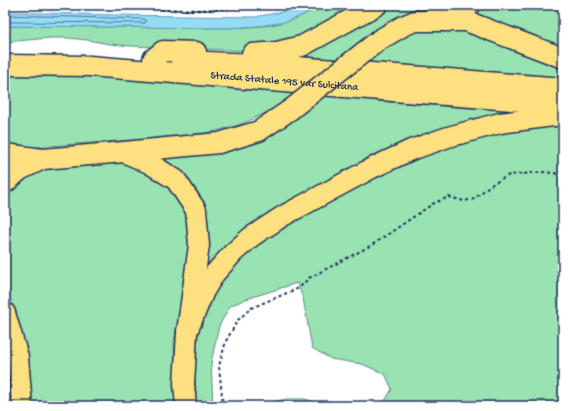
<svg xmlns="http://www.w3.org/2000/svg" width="568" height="411" viewBox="0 0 568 411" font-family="'Gochi Hand',sans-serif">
<rect width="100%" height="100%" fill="#fff"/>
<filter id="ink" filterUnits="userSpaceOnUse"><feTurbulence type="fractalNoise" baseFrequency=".025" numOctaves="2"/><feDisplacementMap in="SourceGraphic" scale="8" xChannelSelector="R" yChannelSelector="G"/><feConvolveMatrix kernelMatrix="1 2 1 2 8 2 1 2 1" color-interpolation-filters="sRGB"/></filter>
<g filter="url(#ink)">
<path fill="#99e2b2" stroke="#5a8888" d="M 322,5 L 367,5 L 330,27 L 253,51 L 131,46 L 110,44 L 87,40 L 69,38 L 50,38 L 5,42 L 5,25 L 12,26 L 228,28 C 246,27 267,27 285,22 C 298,19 310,11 322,5 Z
M 385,5 L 429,5 C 406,10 386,22 367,36 L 380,48 L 413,28 L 457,25 L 563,63 L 563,79 L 297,56 Z
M 499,5 L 563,5 L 563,50 L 465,10 Z
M 5,73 L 171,80 L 298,91 L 272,110 L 239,125 L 212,132 L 144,139 L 22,148 L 5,147 Z
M 326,94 L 378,101 L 469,108 L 536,106 L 383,155 L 199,284 L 208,244 L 208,224 L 205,204 L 195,188 L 184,175 L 166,160 L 154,153 L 207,151 Z
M 563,123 L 563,406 L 382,406 L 392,389 L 385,374 L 362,364 L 331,359 L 312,348 L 303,298 L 297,283 L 246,299 L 230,306 L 219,326 L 211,363 L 213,406 L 197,406 L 195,377 L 195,349 L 201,321 L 211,297 L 227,273 L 241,255 L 285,226 L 375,176 L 436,150 L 480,137 L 520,128 Z
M 119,162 L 145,167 L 168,182 L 189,209 L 193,237 L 174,342 L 176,406 L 31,406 L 17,323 L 8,289 L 5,283 L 5,192 L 17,181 L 50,166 Z
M 5,358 L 9,381 L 11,406 L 5,406 Z
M 286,399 L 305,399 L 327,406 L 256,406 Z"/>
<path fill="#94dcf5" stroke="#6497b9" d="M 298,5 L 322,5 L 301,16 L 285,22 L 258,26 L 228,28 L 12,26 L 5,25 L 5,12 L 115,15 L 254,17 L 282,12 Z"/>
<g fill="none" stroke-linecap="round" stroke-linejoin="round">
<path stroke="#4b749a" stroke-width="1" d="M 5,15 L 144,19 L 146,21 L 145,23 L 13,22 L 5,21"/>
<g stroke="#1b2f5e" stroke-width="23">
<g id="highway">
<path d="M 434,15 L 462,6 L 470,5"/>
<path d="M 379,40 L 403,26 L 415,21 L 466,21 L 563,58"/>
<path d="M 252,54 L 277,52 L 302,46 L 377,5"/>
<path d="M 153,59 L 163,51 L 196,52"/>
<path d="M 181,61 L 259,64 L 563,88"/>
<path id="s1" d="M 5,65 L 90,66 L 393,91 L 563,104"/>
<path d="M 126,153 L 149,163 L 176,180 L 196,210 L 199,245 L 187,332 L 184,384 L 186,406"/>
<path d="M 5,154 L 43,159 L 124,152 L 219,143 L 259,131 L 290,110"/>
<path d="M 5,183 L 20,170 L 43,159"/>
<path d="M 5,313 L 18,357 L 22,406"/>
<path d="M 187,332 L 204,291 L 215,273 L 233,253 L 251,237 L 283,216 L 372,168 L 411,150 L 448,137 L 500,123 L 553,116 L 563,116"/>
</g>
</g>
<path stroke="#1b2f5e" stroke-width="2" stroke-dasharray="3 3" stroke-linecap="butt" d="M 5,6 L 203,10 L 266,6 L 269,5
M 223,406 L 219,366 L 226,341 L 238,320 L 251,308 L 299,288 L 309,278 L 372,245 L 434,203 L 449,197 L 464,201 L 474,199 L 489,186 L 509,175 L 543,172 L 563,174"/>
<use href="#highway" stroke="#fde080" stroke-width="20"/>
<g stroke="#1b2f5e" stroke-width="23" stroke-linecap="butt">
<path id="highway-bridge" d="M 290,110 L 379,40"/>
</g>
<use href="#highway-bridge" stroke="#fde080" stroke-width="20"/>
</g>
</g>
<g text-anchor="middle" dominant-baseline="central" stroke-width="3.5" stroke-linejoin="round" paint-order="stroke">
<g font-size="11" fill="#1b2f5e" stroke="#fff">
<text stroke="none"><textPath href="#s1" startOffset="280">Strada Statale 195 var Sulcitana</textPath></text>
</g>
</g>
<rect width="568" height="411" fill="none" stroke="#fff" stroke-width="20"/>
<rect x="10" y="10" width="548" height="391" fill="none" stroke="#1b2f5e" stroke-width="1.5" filter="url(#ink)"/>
</svg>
